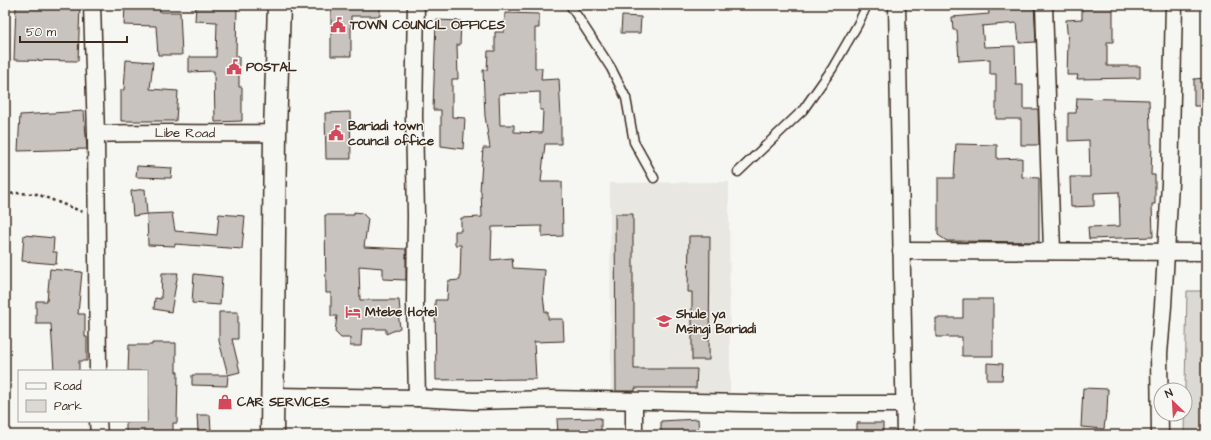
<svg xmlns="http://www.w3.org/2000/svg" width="1211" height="440" viewBox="0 0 1211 440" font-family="'Architects Daughter',sans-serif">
<rect width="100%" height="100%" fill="#f6f6f2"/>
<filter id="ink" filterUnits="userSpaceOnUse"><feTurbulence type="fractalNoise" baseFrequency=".025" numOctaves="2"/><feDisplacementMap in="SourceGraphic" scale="8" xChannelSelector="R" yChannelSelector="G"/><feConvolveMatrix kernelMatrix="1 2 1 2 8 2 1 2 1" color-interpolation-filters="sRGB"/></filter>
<g filter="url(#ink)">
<path fill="#e8e7e2" d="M 729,182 L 730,395 L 611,396 L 610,183 Z"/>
<path fill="#dad9d3" stroke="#8a8278" d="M 1187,291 L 1206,291 L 1206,435 L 1184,435 Z"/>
<path fill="#c8c3be" stroke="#3b2a1e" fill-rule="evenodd" d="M 16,5 L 80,5 L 78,61 L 14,60 Z
M 125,5 L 160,5 L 160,12 L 180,12 L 182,55 L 158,55 L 156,26 L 124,25 Z
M 196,5 L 237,5 L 236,56 L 239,56 L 239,87 L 242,87 L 242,121 L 215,122 L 214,71 L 189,72 L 189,57 L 216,57 L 217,22 L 195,21 Z
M 331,5 L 380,5 L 380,16 L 351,16 L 351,56 L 331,56 Z
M 988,5 L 1034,5 L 1036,42 L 1019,43 L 1017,23 L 982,26 L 984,47 L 1015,46 L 1016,85 L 1023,85 L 1023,109 L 1038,109 L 1039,145 L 1021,145 L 1021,119 L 996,119 L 996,74 L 990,74 L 990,59 L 959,61 L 957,30 L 953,30 L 952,17 L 989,14 Z
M 1082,5 L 1113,5 L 1113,42 L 1107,42 L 1107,66 L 1140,66 L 1140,78 L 1077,79 L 1078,75 L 1067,75 L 1068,42 L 1066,20 L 1082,19 Z
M 505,13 L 539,14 L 539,28 L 535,28 L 535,68 L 542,68 L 541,80 L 559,79 L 561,117 L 561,144 L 545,144 L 541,182 L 562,182 L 563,236 L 542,237 L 542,226 L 492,227 L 491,260 L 512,258 L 513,268 L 545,270 L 543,295 L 545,312 L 548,312 L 548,319 L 563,319 L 564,341 L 534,342 L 536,379 L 436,380 L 435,300 L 447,300 L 448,281 L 460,280 L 461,245 L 455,245 L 455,231 L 461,231 L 461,218 L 482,217 L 481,191 L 480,191 L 483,148 L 490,148 L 485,116 L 483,70 L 487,70 L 488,51 L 495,51 L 495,32 L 504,32 ZM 540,92 L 540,110 L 543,110 L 542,133 L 514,132 L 514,125 L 500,125 L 499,94 Z
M 622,16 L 641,17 L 640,33 L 621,33 Z
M 436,20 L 461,21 L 460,45 L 457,45 L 458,79 L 452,79 L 452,117 L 465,118 L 463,149 L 441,146 L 441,110 L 433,110 Z
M 126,60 L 153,62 L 150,89 L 178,91 L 176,121 L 121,121 L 121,90 L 124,90 Z
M 1206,78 L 1206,106 L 1194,106 L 1194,79 Z
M 1077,98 L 1149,100 L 1150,129 L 1151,129 L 1151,144 L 1152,144 L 1151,175 L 1155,175 L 1155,204 L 1152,204 L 1153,237 L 1089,239 L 1088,227 L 1120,226 L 1119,192 L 1094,193 L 1094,206 L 1071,207 L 1070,177 L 1090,177 L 1089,140 L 1068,141 L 1068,113 L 1076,113 Z
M 84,111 L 87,149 L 18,151 L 20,115 Z
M 350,112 L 351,159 L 326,159 L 325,113 Z
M 956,144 L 997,145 L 997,159 L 1022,158 L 1022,177 L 1039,178 L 1039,242 L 947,241 L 938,235 L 938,178 L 954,178 Z
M 137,166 L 172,168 L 171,178 L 136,177 Z
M 145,189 L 147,214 L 133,216 L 131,191 Z
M 354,212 L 362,213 L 368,219 L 364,247 L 406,249 L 406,280 L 383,279 L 383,268 L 359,266 L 360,300 L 399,300 L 400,311 L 398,312 L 400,328 L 386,334 L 386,329 L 362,329 L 361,346 L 350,346 L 350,338 L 341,338 L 335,332 L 337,316 L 331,316 L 331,293 L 326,293 L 325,215 L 354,215 Z
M 172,213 L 175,231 L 217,235 L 219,214 L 245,216 L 242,249 L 175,244 L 175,246 L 148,245 L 147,214 Z
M 615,214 L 633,214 L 633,303 L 634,303 L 634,369 L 697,369 L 696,388 L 635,388 L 635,391 L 616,391 Z
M 24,235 L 54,238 L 53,252 L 57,252 L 56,264 L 22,261 Z
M 689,236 L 710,236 L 709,360 L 692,360 L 692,292 L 688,292 Z
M 50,269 L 82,272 L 78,314 L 85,314 L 85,337 L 87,337 L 87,361 L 79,361 L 79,371 L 54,371 L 51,324 L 36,324 L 36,301 L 47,301 Z
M 162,273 L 178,273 L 171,312 L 154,309 L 155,298 L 161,299 Z
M 194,274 L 222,277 L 220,305 L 192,303 Z
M 963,299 L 993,299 L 993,356 L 962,356 L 962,337 L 936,337 L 936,318 L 963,318 Z
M 219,312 L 238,312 L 238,339 L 232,339 L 240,372 L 228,375 L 219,341 Z
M 152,343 L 176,343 L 176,372 L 178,372 L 177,423 L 173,423 L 173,435 L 126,435 L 126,421 L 147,421 L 147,371 L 128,371 L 129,345 L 152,345 Z
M 987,363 L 1003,364 L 1002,380 L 987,380 Z
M 192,375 L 228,375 L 227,386 L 192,385 Z
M 1083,388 L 1108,389 L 1107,412 L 1106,412 L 1104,429 L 1081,427 Z
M 197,415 L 210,415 L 211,430 L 198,431 Z
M 601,418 L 601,435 L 558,435 L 557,419 Z
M 698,419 L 699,435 L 661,435 L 661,421 Z
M 857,423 L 883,423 L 883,435 L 857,435 Z"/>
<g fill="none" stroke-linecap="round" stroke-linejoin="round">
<g stroke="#3b2a1e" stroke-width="11">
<path id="service" d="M 570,5 L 611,68 L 626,98 L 634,142 L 654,178
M 738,172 L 803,110 L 832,69 L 858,24 L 867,5"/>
</g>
<g stroke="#3b2a1e" stroke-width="19">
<g id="minor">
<path d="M 92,5 L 96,134 L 98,371"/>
<path d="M 416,5 L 414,116 L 416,215 L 415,302 L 417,398"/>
<path d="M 897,5 L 905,435"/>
<path d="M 1044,5 L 1052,251"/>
<path id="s1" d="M 96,134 C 156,132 215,134 275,133"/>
<path d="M 901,251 L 1206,252"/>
<path d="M 272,396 L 417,398 L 474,401 L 551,399 L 791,404 L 905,404"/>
<path d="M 634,401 L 634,435"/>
<path d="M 98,421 L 99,435"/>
<path d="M 1160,435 L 1159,354 L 1163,306 L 1170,183 L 1174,5"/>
</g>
</g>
<g stroke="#3b2a1e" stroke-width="25">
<path id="trunk" d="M 272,435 L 275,133 L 279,5"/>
</g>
<path stroke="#3b2a1e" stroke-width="2.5" stroke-dasharray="3 3" stroke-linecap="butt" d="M 5,195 L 15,193 L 37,194 L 83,212"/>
<use href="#service" stroke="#f6f6f2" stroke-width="8"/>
<use href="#minor" stroke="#f6f6f2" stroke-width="16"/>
<use href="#trunk" stroke="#f6f6f2" stroke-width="22"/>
</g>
</g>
<defs>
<g id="civic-bare" transform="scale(1.2)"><path d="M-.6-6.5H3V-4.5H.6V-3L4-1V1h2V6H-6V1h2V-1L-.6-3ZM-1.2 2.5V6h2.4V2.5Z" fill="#d1495b" stroke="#f6f6f2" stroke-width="2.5" paint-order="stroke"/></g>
<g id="hotel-bare" transform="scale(1.2)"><path d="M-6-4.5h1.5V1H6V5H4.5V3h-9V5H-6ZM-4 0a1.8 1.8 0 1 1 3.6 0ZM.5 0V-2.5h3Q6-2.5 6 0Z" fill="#d1495b" stroke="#f6f6f2" stroke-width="2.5" paint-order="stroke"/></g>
<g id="school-bare" transform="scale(1.2)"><path d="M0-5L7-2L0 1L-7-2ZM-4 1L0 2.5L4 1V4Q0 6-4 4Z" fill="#d1495b" stroke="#f6f6f2" stroke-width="2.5" paint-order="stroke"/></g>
<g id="shop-bare" transform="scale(1.2)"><path d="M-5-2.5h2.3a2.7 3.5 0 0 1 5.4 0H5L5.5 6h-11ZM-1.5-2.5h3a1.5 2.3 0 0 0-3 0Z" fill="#d1495b" stroke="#f6f6f2" stroke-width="2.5" paint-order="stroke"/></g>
</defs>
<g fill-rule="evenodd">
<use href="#civic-bare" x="338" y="25"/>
<use href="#civic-bare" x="234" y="67"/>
<use href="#civic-bare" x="336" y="133"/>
<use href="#hotel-bare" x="353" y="312"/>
<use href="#school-bare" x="664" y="321"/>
<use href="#shop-bare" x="225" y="402"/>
</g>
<g text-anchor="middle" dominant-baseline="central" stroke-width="3" stroke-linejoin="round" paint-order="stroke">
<g font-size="13" font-weight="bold" fill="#3b2a1e" stroke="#f6f6f2" text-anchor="start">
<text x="350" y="25">TOWN COUNCIL OFFICES</text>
<text x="246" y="67">POSTAL</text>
<text x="348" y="126">Bariadi town<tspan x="348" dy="15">council office</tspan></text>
<text x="365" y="312">Mtebe Hotel</text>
<text x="676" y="314">Shule ya<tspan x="676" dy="15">Msingi Bariadi</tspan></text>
<text x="237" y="402">CAR SERVICES</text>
</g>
<g font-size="13" fill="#3b2a1e" stroke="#f6f6f2">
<text stroke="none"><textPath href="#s1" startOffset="89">Libe Road</textPath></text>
</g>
</g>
<rect width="1211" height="440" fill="none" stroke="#f6f6f2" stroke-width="20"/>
<rect x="10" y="10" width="1191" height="420" fill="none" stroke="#3b2a1e" stroke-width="1.5" filter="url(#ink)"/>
<rect x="18" y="370" width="130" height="52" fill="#f6f6f2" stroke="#aba49d"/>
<rect x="26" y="383" width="20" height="6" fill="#f6f6f2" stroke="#aba49d"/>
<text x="54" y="390" font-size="12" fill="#3b2a1e">Road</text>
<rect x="26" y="400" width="20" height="12" fill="#dad9d3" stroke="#aba49d"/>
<text x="54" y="410" font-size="12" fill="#3b2a1e">Park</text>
<g transform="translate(1173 402) rotate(335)"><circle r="19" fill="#f6f6f2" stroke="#aba49d"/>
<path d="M0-3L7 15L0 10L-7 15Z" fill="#d1495b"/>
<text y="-6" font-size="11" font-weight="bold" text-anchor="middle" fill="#3b2a1e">N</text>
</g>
<path d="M20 36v6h107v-6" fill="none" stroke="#3b2a1e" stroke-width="2"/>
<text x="26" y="36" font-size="12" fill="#3b2a1e" stroke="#f6f6f2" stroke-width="3" paint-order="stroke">50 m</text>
</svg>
